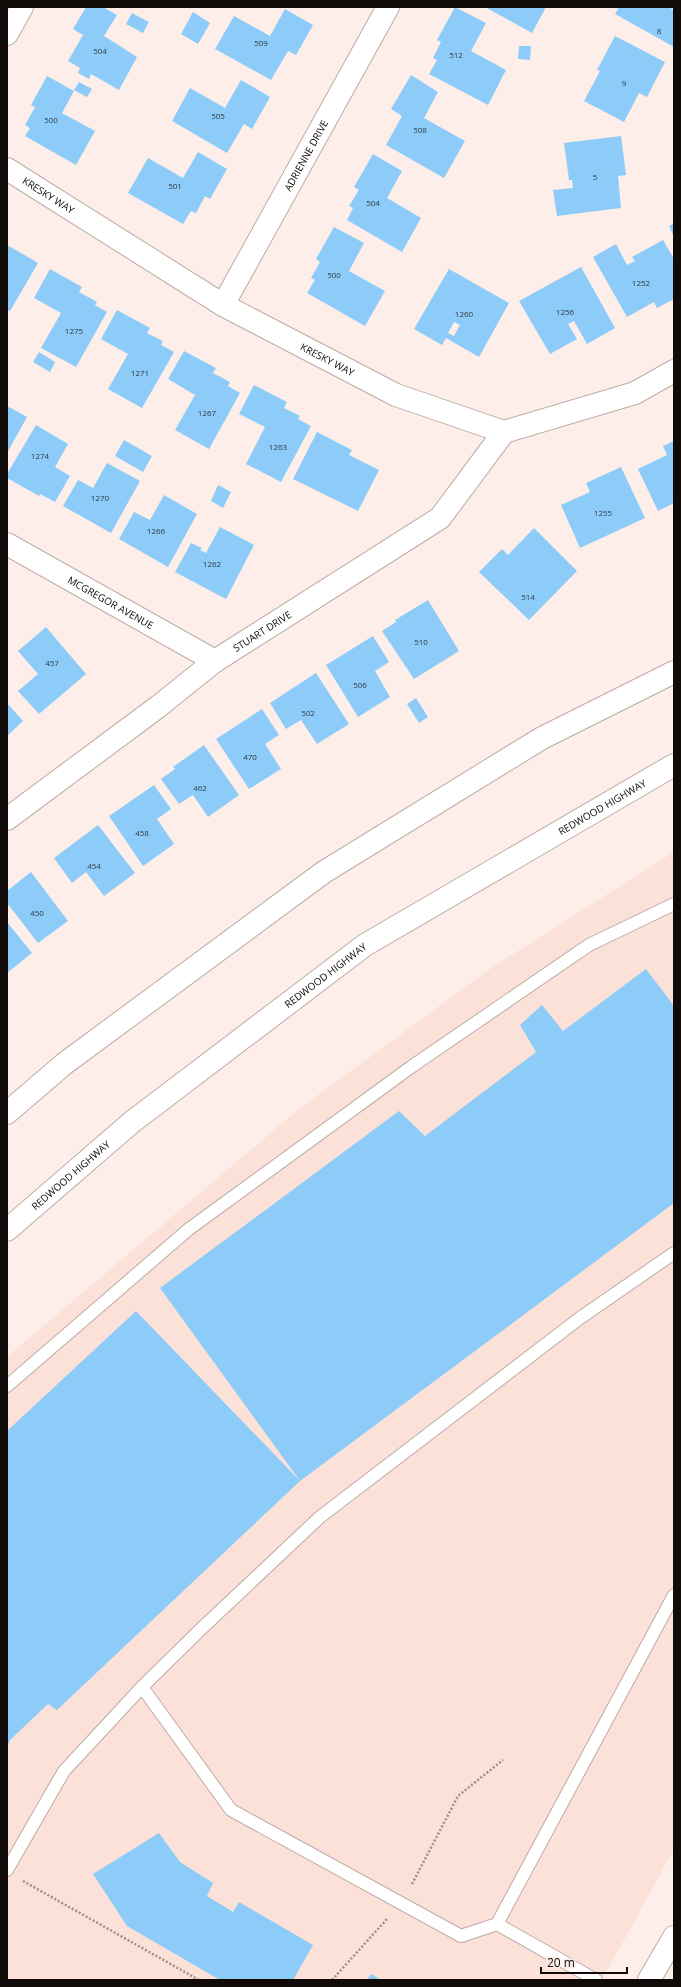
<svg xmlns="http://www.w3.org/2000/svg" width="681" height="1987" viewBox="0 0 681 1987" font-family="'Open Sans',sans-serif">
<rect width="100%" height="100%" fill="#fdeee9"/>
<path fill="#fbe1d7" d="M 674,852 L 674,1849 L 602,1980 L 7,1980 L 7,1357 L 299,1109 L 494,966 Z"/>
<path fill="#8dccf9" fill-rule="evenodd" d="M 86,7 L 103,7 L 117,15 L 104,36 L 137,57 L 119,90 L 91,74 L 89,79 L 78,73 L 80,68 L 68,61 L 83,35 L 73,29 Z
M 455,7 L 486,23 L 471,51 L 506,70 L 488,105 L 429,74 L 437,60 L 433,58 L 441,42 L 437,40 Z
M 485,7 L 546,7 L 532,33 Z
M 619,7 L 668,7 L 674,10 L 674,47 L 615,14 Z
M 285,9 L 313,25 L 296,55 L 288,51 L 271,80 L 215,49 L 234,16 L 270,36 Z
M 193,12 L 210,23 L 198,44 L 181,34 Z
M 132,13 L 149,22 L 143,33 L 126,24 Z
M 615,36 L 665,62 L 647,97 L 639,93 L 624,122 L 584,101 L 600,71 L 597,70 Z
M 519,46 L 531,46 L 530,60 L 518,59 Z
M 411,75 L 438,92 L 424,118 L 465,141 L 444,178 L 386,145 L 402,116 L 391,109 Z
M 47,76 L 74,91 L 62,113 L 95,131 L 76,165 L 25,136 L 30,128 L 25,125 L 35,107 L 31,105 Z
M 241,80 L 270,97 L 252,129 L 244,124 L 227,153 L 172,121 L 190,88 L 225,108 Z
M 79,82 L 92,89 L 87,97 L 74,90 Z
M 621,136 L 626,175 L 618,176 L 621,208 L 557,216 L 553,190 L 573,188 L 572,180 L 569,180 L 564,143 Z
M 198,152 L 227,169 L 210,199 L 205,196 L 196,213 L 191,211 L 183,224 L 128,193 L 148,158 L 183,178 Z
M 373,154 L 402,171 L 387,198 L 421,218 L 402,252 L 347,220 L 353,208 L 349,206 L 359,190 L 354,187 Z
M 674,223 L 674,237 L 669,226 Z
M 334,227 L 364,243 L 349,271 L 385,291 L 365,326 L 307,293 L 315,280 L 311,278 L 320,262 L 316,259 Z
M 663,240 L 674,259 L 674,299 L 657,308 L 654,302 L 627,317 L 593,257 L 616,244 L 627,265 L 635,261 L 632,257 Z
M 9,246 L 38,263 L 10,311 L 7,310 L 7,249 Z
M 581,267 L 615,328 L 587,344 L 574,321 L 568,324 L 577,339 L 550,354 L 519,301 Z
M 50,269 L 82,287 L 79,292 L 97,302 L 95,305 L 107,312 L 76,367 L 41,348 L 61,313 L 34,298 Z
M 449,269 L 509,303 L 479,357 L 446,338 L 442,345 L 414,329 ZM 454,322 L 460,325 L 454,336 L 448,333 Z
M 117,310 L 150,328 L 147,333 L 163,341 L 161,345 L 174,352 L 142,408 L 108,389 L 128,354 L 101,339 Z
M 184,351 L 216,368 L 213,373 L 230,382 L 228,386 L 240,393 L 209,449 L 175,430 L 195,395 L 168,379 Z
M 39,352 L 55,362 L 50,372 L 33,362 Z
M 254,385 L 287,402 L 284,408 L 300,416 L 298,419 L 311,426 L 281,482 L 246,464 L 265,427 L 239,414 Z
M 7,406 L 27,417 L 7,453 Z
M 36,425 L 68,444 L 55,467 L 70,476 L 55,502 L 40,494 L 39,496 L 7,478 L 7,474 Z
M 317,432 L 352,450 L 349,455 L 379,470 L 358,511 L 293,479 Z
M 124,440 L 152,456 L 143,472 L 115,456 Z
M 674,441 L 674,503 L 658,511 L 638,469 L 667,455 L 663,446 Z
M 107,463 L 140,481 L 111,533 L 63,506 L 78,480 L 93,488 Z
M 621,467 L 645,518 L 580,548 L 561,505 L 590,492 L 586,483 Z
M 218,485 L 231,492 L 223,508 L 211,501 Z
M 164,495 L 197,514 L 168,567 L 119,539 L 134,512 L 150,520 Z
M 220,527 L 254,545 L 226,599 L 175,572 L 191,543 L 202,548 L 200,550 L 206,553 Z
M 534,528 L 577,571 L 529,620 L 479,572 L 502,549 L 508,555 Z
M 428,600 L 459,651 L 414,679 L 382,631 L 396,622 L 395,620 Z
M 46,627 L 86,674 L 39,714 L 18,691 L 38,674 L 18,651 Z
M 373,636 L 389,662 L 375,671 L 390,697 L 358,717 L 326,665 Z
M 316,673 L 349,724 L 317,744 L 301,720 L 286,729 L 270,703 Z
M 416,698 L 428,717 L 419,723 L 407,704 Z
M 7,703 L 23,721 L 7,736 Z
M 262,709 L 279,735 L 265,744 L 281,769 L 249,789 L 216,739 Z
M 204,745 L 239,795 L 208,817 L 193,795 L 179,804 L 161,779 L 175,769 L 173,767 Z
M 154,785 L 171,809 L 157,819 L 174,844 L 143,866 L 109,816 Z
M 98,825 L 135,873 L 104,896 L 86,872 L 72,883 L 54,858 Z
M 31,872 L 68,921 L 38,943 L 7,903 L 7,891 Z
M 7,922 L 32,953 L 7,973 Z
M 646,969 L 674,1006 L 674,1203 L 300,1481 L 160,1288 L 399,1111 L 425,1136 L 536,1052 L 520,1025 L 542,1005 L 563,1031 Z
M 136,1311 L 300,1481 L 57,1710 L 48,1704 L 10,1740 L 7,1747 L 7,1431 Z
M 159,1833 L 180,1862 L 213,1883 L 207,1896 L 233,1912 L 239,1902 L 313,1945 L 293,1980 L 220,1980 L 127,1926 L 93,1874 Z
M 371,1974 L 381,1980 L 367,1980 Z"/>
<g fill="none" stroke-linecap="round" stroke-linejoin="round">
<g stroke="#bdaca5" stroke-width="14">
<path id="lane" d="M 7,1386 L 189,1229 L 411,1067 L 589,945 L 674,904
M 142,1687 L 231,1810 L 461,1936 L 497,1924 L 674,1595
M 7,1870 L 64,1771 L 142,1687 L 201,1629 L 320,1517 L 580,1318 L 674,1253
M 497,1924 L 596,1980"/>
</g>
<g stroke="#bdaca5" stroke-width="24">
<g id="street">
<path d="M 7,34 L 22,7"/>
<path id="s1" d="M 7,169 L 223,305 L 396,395 L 504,432 L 635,393 L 674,371"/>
<path id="s2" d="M 223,305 L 388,7"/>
<path id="s3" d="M 7,544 L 215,661"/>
<path id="s4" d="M 7,819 L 159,706 L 215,661 L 440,518 L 504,432"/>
<path d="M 649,1980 L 674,1937"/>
</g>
</g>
<g stroke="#bdaca5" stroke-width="24">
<g id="highway">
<path d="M 7,1113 L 64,1064 L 324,872 L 542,738 L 674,672"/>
<path id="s5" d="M 7,1230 L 132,1122 L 365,945 L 674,765"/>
</g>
</g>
<path stroke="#9c918d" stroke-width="2.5" stroke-dasharray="2 2" stroke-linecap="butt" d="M 23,1881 L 199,1980
M 412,1884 L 458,1796 L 503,1760
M 332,1980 L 387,1919"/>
<use href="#lane" stroke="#fff" stroke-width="12"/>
<use href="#street" stroke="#fff" stroke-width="22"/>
<use href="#highway" stroke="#fff" stroke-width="22"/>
</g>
<g text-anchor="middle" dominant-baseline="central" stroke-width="3" stroke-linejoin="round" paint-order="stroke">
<g font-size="8" fill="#2f3a44">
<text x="659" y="30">8</text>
<text x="261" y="42">509</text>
<text x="100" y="50">504</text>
<text x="456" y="54">512</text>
<text x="624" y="82">9</text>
<text x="218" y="115">505</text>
<text x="51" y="119">500</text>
<text x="420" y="129">508</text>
<text x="595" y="176">5</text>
<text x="175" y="185">501</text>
<text x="373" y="202">504</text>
<text x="334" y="274">500</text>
<text x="641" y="282">1252</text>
<text x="565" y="311">1256</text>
<text x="464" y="313">1260</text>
<text x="74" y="330">1275</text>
<text x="140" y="372">1271</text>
<text x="207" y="412">1267</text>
<text x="278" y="446">1263</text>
<text x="40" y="455">1274</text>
<text x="100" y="497">1270</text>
<text x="603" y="512">1255</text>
<text x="156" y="530">1266</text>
<text x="212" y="563">1262</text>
<text x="528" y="596">514</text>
<text x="421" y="641">510</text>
<text x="52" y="662">457</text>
<text x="360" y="684">506</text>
<text x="308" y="712">502</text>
<text x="250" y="756">470</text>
<text x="200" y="787">462</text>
<text x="142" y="832">458</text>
<text x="94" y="865">454</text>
<text x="37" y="912">450</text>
</g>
<g font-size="10" fill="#100a08" stroke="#fdeee9">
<text stroke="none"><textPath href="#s2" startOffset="171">ADRIENNE DRIVE</textPath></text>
<text stroke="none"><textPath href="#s1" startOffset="49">KRESKY WAY</textPath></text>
<text stroke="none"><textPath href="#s1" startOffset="373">KRESKY WAY</textPath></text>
<text stroke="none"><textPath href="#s3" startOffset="119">MCGREGOR AVENUE</textPath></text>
<text stroke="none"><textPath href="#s4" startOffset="317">STUART DRIVE</textPath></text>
<text stroke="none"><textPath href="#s5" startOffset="732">REDWOOD HIGHWAY</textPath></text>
<text stroke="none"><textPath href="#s5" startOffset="408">REDWOOD HIGHWAY</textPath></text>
<text stroke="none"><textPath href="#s5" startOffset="84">REDWOOD HIGHWAY</textPath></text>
</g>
</g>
<rect width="681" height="1987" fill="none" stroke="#100a08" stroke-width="16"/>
<path d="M541 1967v6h86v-6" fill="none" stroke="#100a08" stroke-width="2"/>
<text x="547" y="1967" font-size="12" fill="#100a08" stroke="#fdeee9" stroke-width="3" paint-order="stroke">20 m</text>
</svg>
